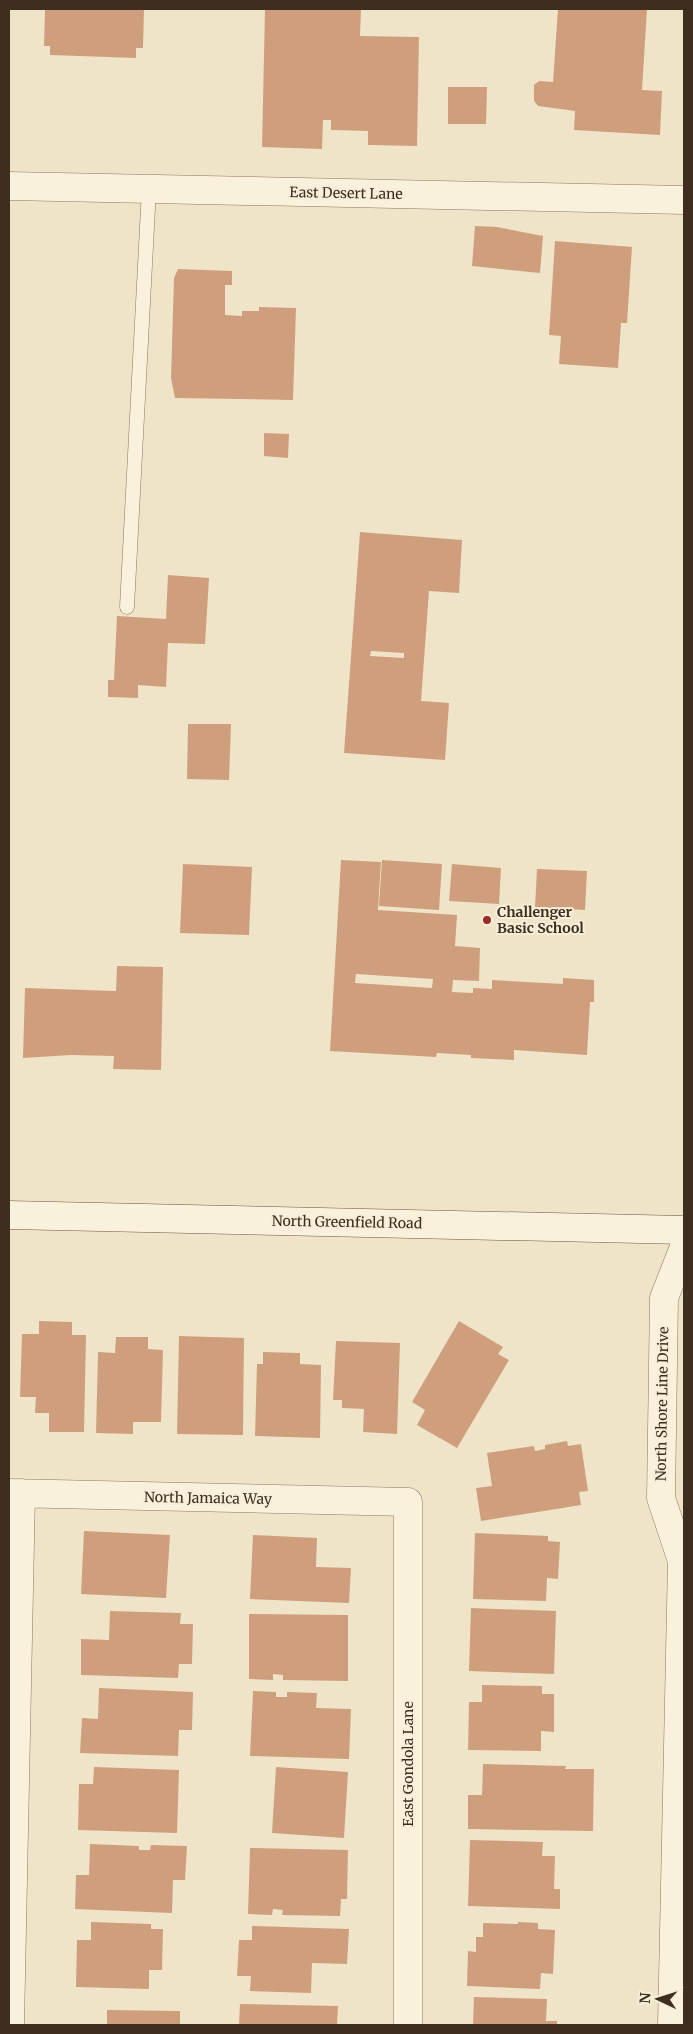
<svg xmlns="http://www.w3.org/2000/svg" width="693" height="2034" viewBox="0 0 693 2034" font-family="Merriweather,serif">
<rect width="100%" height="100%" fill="#f0e4c8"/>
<path fill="#cf9f7d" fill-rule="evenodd" d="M 45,9 L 144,9 L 143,48 L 136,48 L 136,58 L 50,55 L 50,46 L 44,46 Z
M 265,9 L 361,9 L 360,36 L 419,37 L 417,146 L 368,145 L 368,131 L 331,130 L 331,120 L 323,120 L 322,149 L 262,147 Z
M 558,9 L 647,9 L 642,90 L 662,91 L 660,135 L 574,130 L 575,111 L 538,106 L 534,101 L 534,85 L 539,81 L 553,82 Z
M 448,87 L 487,87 L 486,124 L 448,124 Z
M 475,226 L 497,227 L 543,236 L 540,273 L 472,266 Z
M 555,241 L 632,247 L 627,323 L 621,323 L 618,368 L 559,364 L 561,336 L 549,335 Z
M 178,269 L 232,271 L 232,285 L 225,285 L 225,315 L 242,316 L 242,311 L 259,311 L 259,307 L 296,308 L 293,400 L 175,398 L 171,378 L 174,278 Z
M 264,433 L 289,434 L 288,458 L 264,456 Z
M 360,532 L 462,540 L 459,593 L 429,591 L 421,701 L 449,703 L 445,760 L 344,753 ZM 371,651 L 404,653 L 404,658 L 370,656 Z
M 168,575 L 209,578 L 205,644 L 168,643 L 166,687 L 138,685 L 138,698 L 108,697 L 108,680 L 114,680 L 117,616 L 166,619 Z
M 188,724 L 231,724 L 229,780 L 187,779 Z
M 341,860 L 381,862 L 378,910 L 457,915 L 455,946 L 480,948 L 479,981 L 453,980 L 452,992 L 473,993 L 473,988 L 492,989 L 492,980 L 563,984 L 563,978 L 594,980 L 594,1002 L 590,1002 L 587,1055 L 514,1050 L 514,1060 L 471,1058 L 471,1055 L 437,1053 L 436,1057 L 330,1051 ZM 356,974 L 433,979 L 432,988 L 355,983 Z
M 382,860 L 442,864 L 439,910 L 379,906 Z
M 183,864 L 252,867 L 249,935 L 180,933 Z
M 452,864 L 501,868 L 499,904 L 449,901 Z
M 537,869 L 587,871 L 585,910 L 535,907 Z
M 117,966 L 163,967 L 161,1070 L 113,1069 L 114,1056 L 71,1055 L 23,1058 L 25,988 L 116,991 Z
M 39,1321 L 72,1322 L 72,1335 L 86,1335 L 84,1432 L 49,1432 L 49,1413 L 35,1413 L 36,1397 L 20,1397 L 22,1334 L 39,1334 Z
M 459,1321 L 503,1347 L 498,1354 L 509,1360 L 457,1448 L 417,1425 L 425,1410 L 412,1402 Z
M 179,1336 L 244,1338 L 243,1435 L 177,1434 Z
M 116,1337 L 148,1337 L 148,1349 L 163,1350 L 161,1422 L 133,1422 L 133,1434 L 96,1433 L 98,1352 L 115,1353 Z
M 336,1341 L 400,1343 L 397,1434 L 363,1432 L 364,1409 L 342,1408 L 342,1400 L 333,1400 Z
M 263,1352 L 300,1353 L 300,1364 L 321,1365 L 320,1438 L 255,1436 L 257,1364 L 263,1364 Z
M 567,1441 L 568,1446 L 581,1444 L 588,1491 L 579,1492 L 581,1505 L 481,1521 L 476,1488 L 492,1486 L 487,1453 L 534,1446 L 535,1451 L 545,1449 L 545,1445 Z
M 84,1531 L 170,1535 L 166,1598 L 81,1594 Z
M 475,1533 L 548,1536 L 548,1541 L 560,1542 L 558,1579 L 547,1578 L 546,1601 L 473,1599 Z
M 253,1535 L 317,1538 L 316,1567 L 351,1568 L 349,1603 L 250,1599 Z
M 471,1608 L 556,1611 L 554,1674 L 469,1671 Z
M 110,1611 L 181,1613 L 180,1624 L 193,1624 L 192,1664 L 179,1664 L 178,1678 L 81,1675 L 81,1639 L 109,1640 Z
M 249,1614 L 348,1615 L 348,1681 L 283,1680 L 283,1675 L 273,1674 L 273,1680 L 249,1679 Z
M 482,1685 L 542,1686 L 542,1694 L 554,1694 L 554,1732 L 541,1731 L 541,1751 L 468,1750 L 469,1702 L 482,1702 Z
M 99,1688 L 193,1692 L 192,1730 L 179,1730 L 178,1756 L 80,1753 L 82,1718 L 98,1719 Z
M 253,1691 L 276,1692 L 276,1697 L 287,1697 L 287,1692 L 317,1693 L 316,1708 L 351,1709 L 349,1759 L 250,1756 Z
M 483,1764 L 566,1766 L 565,1769 L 594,1769 L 593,1831 L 468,1829 L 468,1795 L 482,1795 Z
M 94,1767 L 179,1770 L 177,1833 L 78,1830 L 79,1784 L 93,1784 Z
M 276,1767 L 348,1772 L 344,1838 L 272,1833 Z
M 470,1840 L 543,1842 L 542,1856 L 555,1856 L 554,1889 L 560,1889 L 560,1909 L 468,1906 Z
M 90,1844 L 139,1846 L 139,1850 L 150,1850 L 151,1845 L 187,1846 L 185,1880 L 173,1880 L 172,1913 L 75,1909 L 76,1875 L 89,1875 Z
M 250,1848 L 348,1850 L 347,1899 L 341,1899 L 340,1916 L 282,1915 L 283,1910 L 273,1909 L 272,1915 L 248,1914 Z
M 91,1922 L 151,1924 L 151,1929 L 163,1929 L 162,1970 L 149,1970 L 149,1989 L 76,1987 L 77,1940 L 91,1940 Z
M 518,1922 L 538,1923 L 538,1929 L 555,1930 L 553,1974 L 541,1973 L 540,1989 L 467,1986 L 468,1951 L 476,1952 L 476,1937 L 483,1937 L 483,1923 L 518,1924 Z
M 252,1926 L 349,1929 L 347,1964 L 312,1963 L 311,1993 L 250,1991 L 251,1976 L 237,1976 L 239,1940 L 252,1940 Z
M 474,1997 L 547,1999 L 546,2021 L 557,2021 L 557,2025 L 473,2025 Z
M 240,2004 L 338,2006 L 337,2025 L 239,2025 Z
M 107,2010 L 180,2011 L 180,2025 L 107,2025 Z"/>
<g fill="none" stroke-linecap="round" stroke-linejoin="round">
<g stroke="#8d765c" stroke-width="15">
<path id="service" d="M 127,607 L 149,189"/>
</g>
<g stroke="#8d765c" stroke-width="29">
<path id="minor" d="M 9,186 L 684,200
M 9,1493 L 408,1502 L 408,2025
M 10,2025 L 21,1493"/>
</g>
<g stroke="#8d765c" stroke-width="29">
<path id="tertiary" d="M 672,2025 L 682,1561 L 661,1498 L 664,1298 L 684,1247"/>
</g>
<g stroke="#6f573f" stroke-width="29">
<path id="secondary" d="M 9,1215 L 684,1230"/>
</g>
<use href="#service" stroke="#faf1dc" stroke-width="14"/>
<use href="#minor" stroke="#faf1dc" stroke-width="28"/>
<use href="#tertiary" stroke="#faf1dc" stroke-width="28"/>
<use href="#secondary" stroke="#faf1dc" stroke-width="28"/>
</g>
<circle fill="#9e2a2b" stroke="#f7eed8" stroke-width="2" cx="487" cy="920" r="5"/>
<g text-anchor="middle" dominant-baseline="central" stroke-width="4" stroke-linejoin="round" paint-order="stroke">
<g font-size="14" fill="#3d2e20" stroke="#f7eed8">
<text transform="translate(346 193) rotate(1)">East Desert Lane</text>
<text transform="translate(347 1222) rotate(1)">North Greenfield Road</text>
<text transform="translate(662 1404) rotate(-89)">North Shore Line Drive</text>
<text transform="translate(208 1498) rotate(1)">North Jamaica Way</text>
<text transform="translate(408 1764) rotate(-90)">East Gondola Lane</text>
</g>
<g font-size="14" font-weight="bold" fill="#3d2e20" stroke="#f7eed8" text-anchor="start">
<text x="497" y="912">Challenger<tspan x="497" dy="16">Basic School</tspan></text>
</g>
</g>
<rect width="693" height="2034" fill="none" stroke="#3d2e20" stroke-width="20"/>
<g transform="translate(658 1999) rotate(274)" stroke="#f7eed8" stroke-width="4" paint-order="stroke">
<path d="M0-4L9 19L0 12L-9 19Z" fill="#3d2e20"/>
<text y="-8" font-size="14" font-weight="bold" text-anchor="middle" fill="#3d2e20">N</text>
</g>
</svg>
